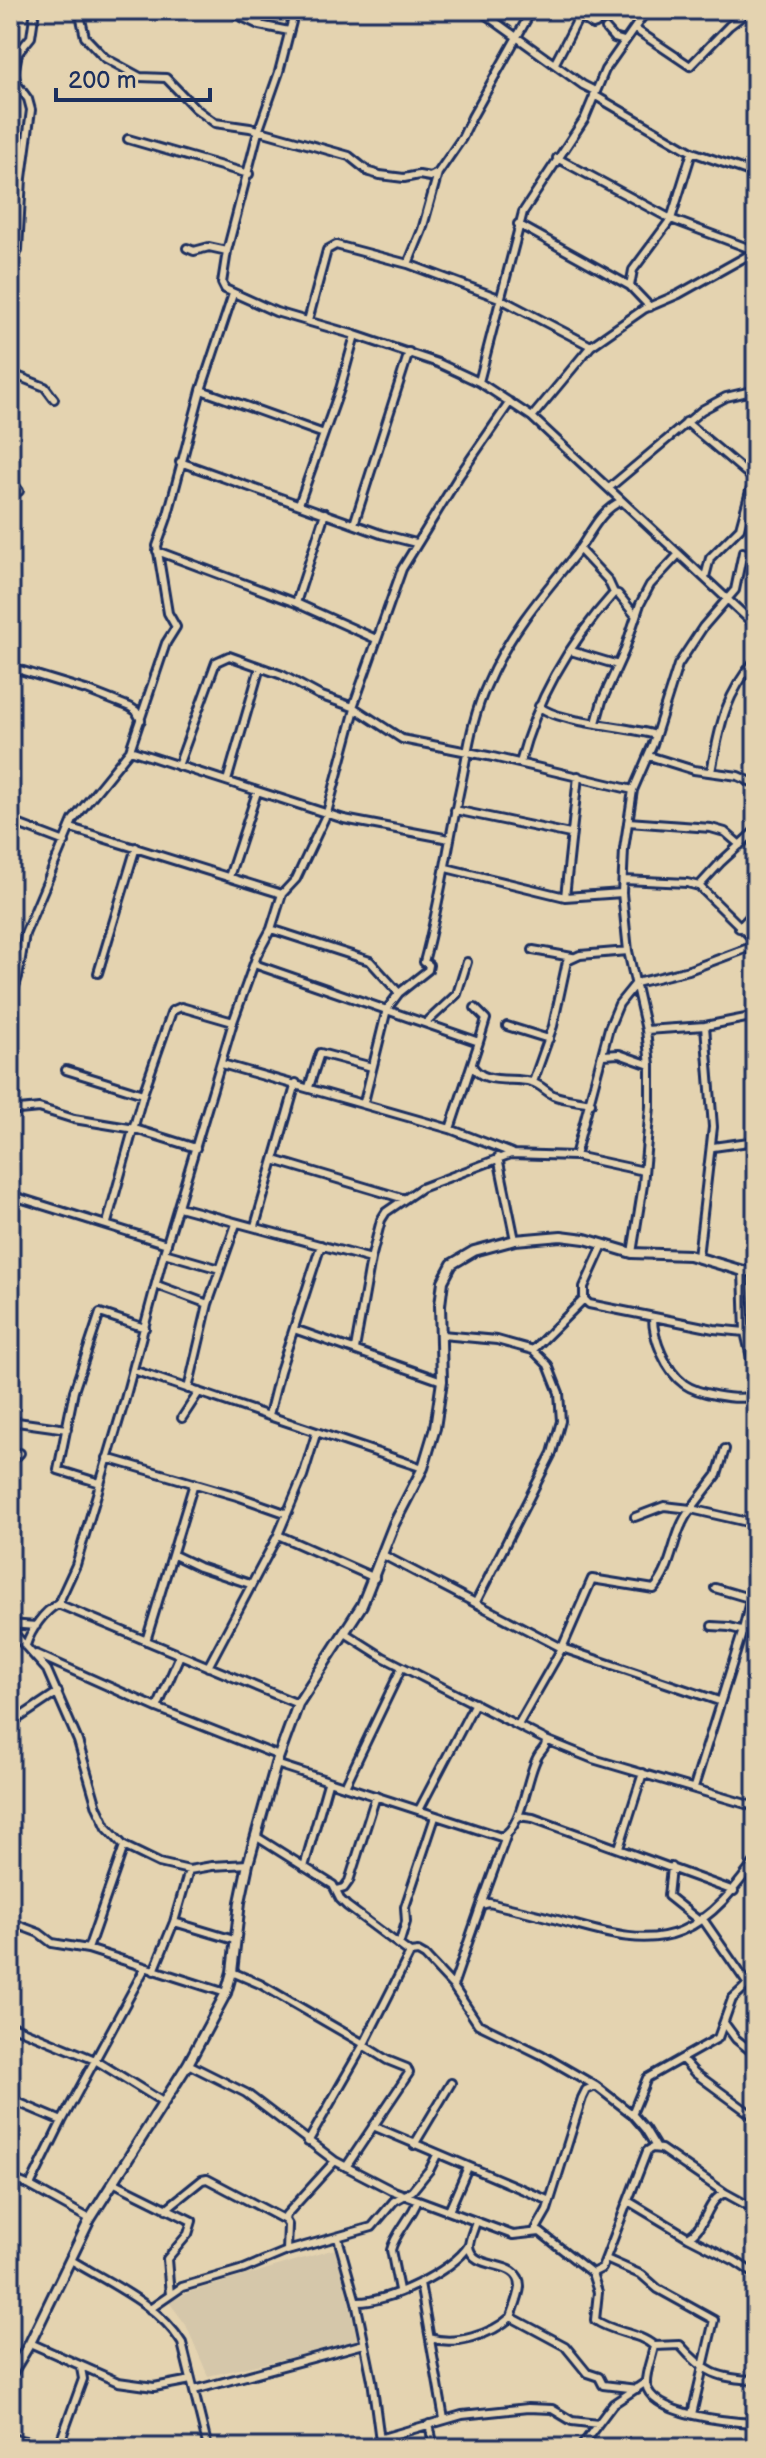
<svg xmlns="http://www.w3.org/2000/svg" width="766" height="2458" viewBox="0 0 766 2458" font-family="'Balsamiq Sans',sans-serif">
<rect width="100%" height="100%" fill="#e4d3b0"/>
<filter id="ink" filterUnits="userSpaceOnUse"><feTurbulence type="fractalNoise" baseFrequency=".0125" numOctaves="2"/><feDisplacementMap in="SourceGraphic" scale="16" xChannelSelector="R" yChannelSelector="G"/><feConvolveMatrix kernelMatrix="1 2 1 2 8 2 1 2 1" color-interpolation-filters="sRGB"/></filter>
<g filter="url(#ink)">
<path fill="#d5c7aa" d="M 338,2248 L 358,2342 L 208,2376 L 186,2325 L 169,2302 L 190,2292 Z"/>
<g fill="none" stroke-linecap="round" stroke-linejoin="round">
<g stroke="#1b2f5e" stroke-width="12">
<path id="street" d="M 79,10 L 85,37 L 105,58 L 140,77 L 166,78 L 195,108 L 215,123 L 250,128 L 349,156 L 369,172 L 380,175 L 404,178 L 419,175 L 430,177 L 438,173
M 227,10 L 259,25 L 289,31
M 295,10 L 279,72 L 258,132 L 227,251 L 222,283 L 225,289 L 276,312 L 355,335 L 438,363 L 479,382 L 532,417 L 756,626
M 479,10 L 583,85 L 595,91
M 568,10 L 593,25 L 596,24
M 259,25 L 262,10
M 606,29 L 614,38 L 624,41
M 635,29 L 690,66 L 729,26 L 750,10
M 10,51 L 18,53 L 31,37 L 35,10
M 555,63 L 579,17
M 594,95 L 692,152 L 756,174
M 128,139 L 249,174
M 557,158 L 671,219 L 756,251
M 518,224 L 630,286 L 650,307
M 187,248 L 194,251 L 209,247 L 227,251
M 408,264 L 422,230 L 438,173 L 462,138 L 472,117 L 532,10
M 10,269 L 18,250 L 22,178 L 31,110 L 28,99 L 17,84 L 14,73 L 18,53
M 630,286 L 633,270 L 671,219 L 692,152
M 308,321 L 327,250 L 336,245 L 408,264 L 499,298 L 591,346
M 10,373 L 45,387 L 54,399
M 479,382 L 523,212 L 585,118 L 605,70 L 647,10
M 201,390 L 324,434
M 532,417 L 591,346 L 644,309 L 679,294 L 756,251
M 686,422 L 756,481
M 180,462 L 381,534 L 416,543
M 10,479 L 19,491
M 609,488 L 702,410 L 726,397 L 756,390
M 299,504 L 340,389 L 355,335
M 325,513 L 296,603 L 376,639
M 354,524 L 409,352
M 579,549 L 608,580 L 614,593
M 157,551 L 296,603
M 705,577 L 710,558 L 740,528 L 750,491 L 756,483
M 571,651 L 618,665
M 10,667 L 89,691 L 130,707 L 136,711 L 141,720
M 539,706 C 557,723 628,726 655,735
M 353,707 L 402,569 L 459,476 L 510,402
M 596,723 L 602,701 L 624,652 L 640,604 L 650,585 L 678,555
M 130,750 L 344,819 L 449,839
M 649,756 L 694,770 L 738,776 L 756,784
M 520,763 C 537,698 570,642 614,593 L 618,594 L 636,616
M 178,766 L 216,662 L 229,656 L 282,675 L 319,695 L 353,707 L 402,739 L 493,757 L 633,790
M 711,772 C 720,725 724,697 756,659
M 227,781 L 260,667
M 455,810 L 570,834
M 10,821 L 65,842
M 628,822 L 711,828 L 725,832 L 740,845
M 71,828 L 282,894 L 296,879 L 327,813 L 355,709
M 446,868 L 565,897 L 622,893
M 229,877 L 257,792
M 624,880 L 687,883 L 699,886 L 756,942
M 699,886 L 721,862 L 756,830
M 565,897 L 578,776
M 739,928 L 756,910
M 271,929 L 370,961 L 399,993
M 533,950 L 572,957
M 254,964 L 479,1042 L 450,1129
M 98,973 L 136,847
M 10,1002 L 18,977 L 25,934 L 73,820 L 130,750 L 166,643 L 176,627 L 168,613 L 157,546 L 167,518 L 201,390 L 233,294
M 475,1008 L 486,1019 L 479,1042
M 426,1023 L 457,994 L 467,962
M 507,1026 L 549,1039
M 646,1030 L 705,1026 L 756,1016
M 603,1055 L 619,1054 L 650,1065
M 222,1064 L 450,1129 L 512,1153
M 472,1065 C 481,1085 513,1077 531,1082 C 540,1084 545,1091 553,1095 C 564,1100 579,1100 591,1103
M 66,1070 L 143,1094
M 533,1082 L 553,1026 L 567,961 L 580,955 L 628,951
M 309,1087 L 320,1053 L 372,1067
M 364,1102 L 387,1009 L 399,993 L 428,970 L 429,965 L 424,962 C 440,903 448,844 461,784 C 468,750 472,717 487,685 C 508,635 541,596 575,555 C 590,536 599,510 622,501
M 10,1109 L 19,1110 L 39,1108 L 74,1119 L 135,1129 L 196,1148
M 713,1147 L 756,1141
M 575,1156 L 609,1028 L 619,1004 L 636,983 L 689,970 L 756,945
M 498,1157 L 515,1240
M 274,1160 L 405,1199
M 10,1195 L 167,1244
M 179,1207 L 371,1259
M 107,1223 L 143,1094 L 172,1011 L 181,1007 L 233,1022
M 255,1226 L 296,1083
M 603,1245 L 584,1287 L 584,1299 L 589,1304 L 714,1329 L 745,1332
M 164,1253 L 220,1269
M 632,1253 L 643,1185 L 650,1106 L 650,1065 L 646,1030 L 628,951 L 622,893 L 624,849 L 633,790 L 653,744 L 678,665 L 703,627 L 735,590 L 743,552
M 698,1257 L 713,1127 L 705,1026
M 743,1271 L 745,1332 L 754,1370 L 750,1397 L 756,1400
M 157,1285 L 208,1304
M 653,1318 C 653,1339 666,1371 684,1384 C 698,1394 734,1400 750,1397
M 294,1329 L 442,1381
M 442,1335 L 497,1340 L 533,1350 L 548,1365 L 559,1393 L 561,1421 L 552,1453 L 476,1602
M 355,1349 L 371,1259 L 381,1220 L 386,1212 L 421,1188 L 511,1154 L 575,1156 L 644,1171
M 533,1350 L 584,1299
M 133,1370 L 423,1468
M 188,1389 L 208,1304 L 236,1224
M 269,1415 L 280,1371 L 321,1245
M 182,1418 L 199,1392
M 10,1421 L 67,1429
M 107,1458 L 237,1496 L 285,1513
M 10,1463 L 20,1453
M 100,1483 L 58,1470 L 74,1391 L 100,1313 L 145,1328
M 635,1517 L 664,1506 L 691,1509 L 717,1475 L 725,1449
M 278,1535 L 375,1578
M 174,1555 L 199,1567 L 250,1584
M 383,1555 L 562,1648 L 719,1701
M 715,1588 L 749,1598
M 58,1604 L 298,1704
M 10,1624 L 36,1626
M 712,1626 L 729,1627 L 756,1634
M 10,1629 L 47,1670 L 78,1741 L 97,1807 L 107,1828 L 124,1846 L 159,1863 L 189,1870 L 212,1866 L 248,1864
M 345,1633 L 383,1657 L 546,1740 L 593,1759 L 756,1807
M 146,1641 L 194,1483
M 26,1645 C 31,1630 44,1611 58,1604 L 76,1565 L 124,1403 L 164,1253 L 233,1022 L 257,955 L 271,929 L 282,894
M 36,1654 L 157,1708 L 279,1756
M 208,1667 L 278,1535 L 303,1476 L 316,1434
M 157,1708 L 180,1655
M 10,1724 L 58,1692
M 518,1725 L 562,1648 L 592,1579 L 654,1589 C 674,1567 672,1532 691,1509 L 756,1524
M 276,1764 L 501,1837 C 523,1829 526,1776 538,1756 C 542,1749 546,1749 546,1740
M 345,1786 L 402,1667
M 694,1787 L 743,1630 L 756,1576
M 419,1810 L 475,1703
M 518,1816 L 533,1818 L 734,1891
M 257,1837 L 333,1885 L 340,1899 L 347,1906 L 410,1953 L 418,1952 L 425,1956 L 453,1986 L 478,2024 L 542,2055 L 596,2086 L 632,2114 L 645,2129 L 656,2147
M 619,1848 L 643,1773
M 304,1867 L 328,1783
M 671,1867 L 668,1896 L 698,1920
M 337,1890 L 344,1888 L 349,1881 L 376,1796
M 481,1905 L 507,1834
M 702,1918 L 756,1996
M 10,1922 L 39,1933 L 52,1943 L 88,1949 L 226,1993
M 174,1922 L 234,1940
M 399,1945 L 406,1922 L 405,1907 L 435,1817
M 88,1949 L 124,1846
M 154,1971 L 174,1922 L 189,1870
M 232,1972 L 260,1984 L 364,2044
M 453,1986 L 481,1905 L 489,1903 C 513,1909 537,1914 561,1921 C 599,1931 642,1947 681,1931 C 713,1918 736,1887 756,1860
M 725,2024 L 736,2039 L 756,2055
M 10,2025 L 95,2060 L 163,2102
M 682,2059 L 695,2073 L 756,2118
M 188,2064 L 246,2093 L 335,2161 L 391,2190 L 513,2235 L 540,2232 L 592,2273 L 602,2268 L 647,2151 L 652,2148 L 661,2149 L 725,2193 L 756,2210
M 10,2099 L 62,2121
M 632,2114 L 647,2078 L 718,2038 L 732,1999 L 747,1985
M 373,2126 L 550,2201
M 308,2142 L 364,2044 L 410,1953
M 414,2145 L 451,2083
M 346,2167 L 409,2073 L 407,2068 L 387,2060 L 363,2045
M 10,2178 L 30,2186 L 90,2219
M 113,2182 L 192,2221 L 188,2234 L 167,2259 L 170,2295
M 30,2186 L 62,2121 L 145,1968
M 628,2201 L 688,2237 C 707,2227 706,2200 725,2193
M 166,2209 L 202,2180 L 207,2179 L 285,2220
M 449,2211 L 468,2167
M 535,2231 L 547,2210 L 582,2098 L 586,2090 L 595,2086
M 688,2237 L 735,2261 L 756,2275
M 338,2238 L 356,2302 L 372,2380 L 381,2448
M 287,2251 L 288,2225 L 285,2220 L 286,2215 L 335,2161
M 606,2259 L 642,2275 L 658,2289 L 714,2320 L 692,2414
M 71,2260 C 109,2283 158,2304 182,2343 L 208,2448
M 592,2273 L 598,2292 L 595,2320 C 613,2333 638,2332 654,2346 C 652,2358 645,2373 646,2384 C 651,2416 732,2422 756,2423
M 420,2283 L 444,2419
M 399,2290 L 391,2250 C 395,2233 411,2219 418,2200
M 356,2302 C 385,2304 454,2271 469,2245
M 150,2309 L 182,2287 L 244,2269 L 287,2251 L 372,2227 L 394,2201 L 412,2191 L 430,2169 L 437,2155
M 511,2317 L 565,2346 L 587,2373 L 599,2377 L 603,2385 L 637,2389
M 430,2338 C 455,2346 491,2335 511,2317 C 514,2308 519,2297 520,2287 C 521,2257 472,2273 469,2246 C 469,2239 474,2229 476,2222
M 30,2343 L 118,2382 L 154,2387 L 191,2380
M 654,2346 L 680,2345 C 704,2373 719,2379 756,2380
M 194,2390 L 364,2344
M 429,2424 L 434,2448
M 10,2438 L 59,2448
M 379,2439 L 462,2415 L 528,2408 L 552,2409 L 572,2421 L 598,2424
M 58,2448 L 83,2379 L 81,2368
M 580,2448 L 613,2404 L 646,2382
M 749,2448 L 756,2421"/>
</g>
<g stroke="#1b2f5e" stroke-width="14">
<path id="secondary" d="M 10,2376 L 30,2343 L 90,2219 L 188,2064 L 226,1993 L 232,1972 L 240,1902 L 248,1864 L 276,1764 L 298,1704 L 362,1605 L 394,1524 L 423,1468 L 435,1428 L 442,1381 L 440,1305 L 443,1281 L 452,1264 L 474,1251 L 515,1240 L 561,1236 L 585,1239 L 632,1253 L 689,1255 L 743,1271 L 756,1271"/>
</g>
<use href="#street" stroke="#e4d3b0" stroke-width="6"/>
<use href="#secondary" stroke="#e4d3b0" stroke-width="8"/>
</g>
</g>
<rect width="766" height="2458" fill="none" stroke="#e4d3b0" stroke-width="40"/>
<rect x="20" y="20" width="726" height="2418" fill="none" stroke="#1b2f5e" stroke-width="3" filter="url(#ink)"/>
<path d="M56 88v12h154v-12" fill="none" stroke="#1b2f5e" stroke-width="4"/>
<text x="68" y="88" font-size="24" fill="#1b2f5e" stroke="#e4d3b0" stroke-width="6" paint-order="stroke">200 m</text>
</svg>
